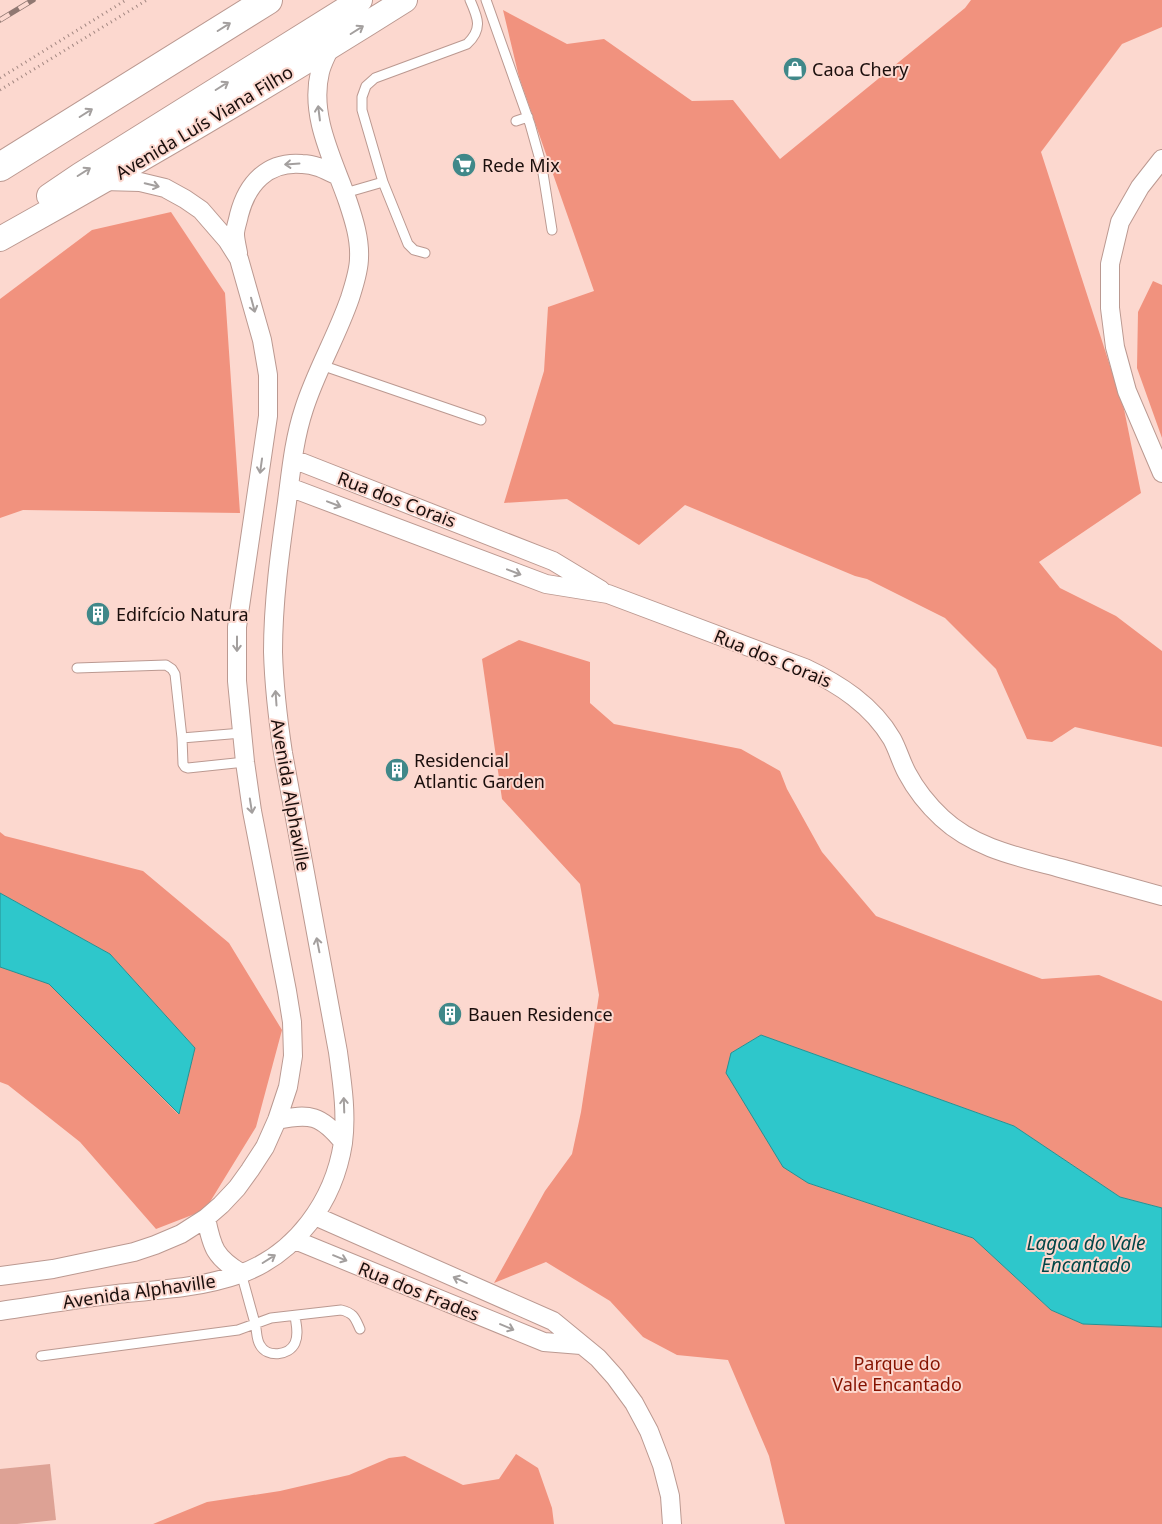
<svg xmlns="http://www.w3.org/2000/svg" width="1162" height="1524" viewBox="0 0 1162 1524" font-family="'Noto Sans',sans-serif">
<rect width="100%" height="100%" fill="#fcd8cf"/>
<path fill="#dda295" d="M 50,1464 L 56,1520 L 17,1524 L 0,1524 L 0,1469 Z"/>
<path fill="#f1927e" d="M 971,0 L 1162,0 L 1162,27 L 1122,44 L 1041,152 L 1124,409 L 1141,493 L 1039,562 L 1060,588 L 1116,616 L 1162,651 L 1162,747 L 1075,727 L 1052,742 L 1027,739 L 996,669 L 945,618 L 867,579 L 855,576 L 685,505 L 639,545 L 567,499 L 504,503 L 544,371 L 548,307 L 594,291 L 519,77 L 503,10 L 567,44 L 604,39 L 692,101 L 733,100 L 780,159 L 965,8 Z
M 171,212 L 225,293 L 240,513 L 23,510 L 0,518 L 0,299 L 92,230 Z
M 1153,281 L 1162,285 L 1162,438 L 1137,368 L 1138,312 Z
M 519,640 L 590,662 L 590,703 L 614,724 L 741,749 L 780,771 L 787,789 L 822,852 L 876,916 L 1042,979 L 1099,975 L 1162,1001 L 1162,1208 L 1120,1197 L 1014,1126 L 761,1035 L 731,1053 L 808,1183 L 973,1238 L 1051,1310 L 1083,1324 L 1162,1327 L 1162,1524 L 785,1524 L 769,1456 L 728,1360 L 677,1355 L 643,1337 L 610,1301 L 546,1262 L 494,1283 L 545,1191 L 572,1154 L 581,1112 L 599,995 L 580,884 L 502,799 L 482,659 Z
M 0,832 L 5,836 L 143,871 L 229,943 L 282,1030 L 256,1127 L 205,1210 L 156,1229 L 80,1142 L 8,1085 L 0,1082 L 0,967 L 49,983 L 178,1114 L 195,1048 L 110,954 L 0,893 Z
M 516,1454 L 538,1468 L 552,1508 L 554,1524 L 153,1524 L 207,1502 L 280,1491 L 349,1475 L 389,1458 L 405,1456 L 463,1485 L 499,1479 Z"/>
<path fill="#2ec7cb" stroke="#289092" d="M 0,893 L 110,954 L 195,1048 L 179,1114 L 49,984 L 0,967 Z
M 761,1035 L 1014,1126 L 1120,1197 L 1162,1208 L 1162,1327 L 1083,1324 L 1051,1310 L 973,1238 L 808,1183 L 783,1167 L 726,1073 L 731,1053 Z"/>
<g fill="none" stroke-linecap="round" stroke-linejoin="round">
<g stroke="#bb9991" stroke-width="11">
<path id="lane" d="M 486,0 L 530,124 L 542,167 L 552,230
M 516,121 L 528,117
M 383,182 L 408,244 L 414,250 L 425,253
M 345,193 L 383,182 L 362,110 L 362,97 L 366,86 L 375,78 L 467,44 C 483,29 478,18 470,0
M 321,365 L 481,420
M 77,668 L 166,665 L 172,669 L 175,674 L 182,738 L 183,764 L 185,767 L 188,768 L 245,762
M 182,738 L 242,733
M 241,1273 C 246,1290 250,1306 255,1323 C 257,1330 256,1339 260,1345 C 267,1358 289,1356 295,1343 C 299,1334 296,1324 295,1316
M 41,1356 L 238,1330 L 271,1318 L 341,1310 C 354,1313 355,1318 360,1329"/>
</g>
<g stroke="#bb9991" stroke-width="20">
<path id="street" d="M 1162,159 L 1140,187 L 1120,222 L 1110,264 L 1110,308 L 1115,347 L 1127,391 L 1162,473
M 238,253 C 237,247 235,240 235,234 C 235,228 238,221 239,215 C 247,184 267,161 302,164 C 315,164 326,170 338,176
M 293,459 L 553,561 L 601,590
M 289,487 L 546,584 L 608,594 L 805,668 C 839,684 872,705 892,739 C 898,750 901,762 907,773 C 916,790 928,805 942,818 C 974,848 1019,857 1060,868 C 1094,877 1128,887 1162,896
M 277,1120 C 310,1113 321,1115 343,1142
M 315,1216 L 553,1321 L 598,1358 L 615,1377 L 634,1403 L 649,1431 L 662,1465 L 670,1496 L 672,1524
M 206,1218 C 212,1248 215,1257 241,1273
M 295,1240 L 544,1342 L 581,1345
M 0,1276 L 53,1269 L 134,1252 L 155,1245 L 181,1234 L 206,1218 L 221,1205 L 237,1188 L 250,1170 L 265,1147 L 277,1120 L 288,1087 L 293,1056 L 292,1022 L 287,991 L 252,811 L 245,762 L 237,681 L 237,627 L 268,416 L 268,375 L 262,340 L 239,259 L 227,240 L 201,210 L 185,199 L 165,188 L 140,182 L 103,181
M 0,1311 C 39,1306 78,1298 117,1294 C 158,1290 200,1288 240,1274 C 296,1254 334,1201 343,1143 C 347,1113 342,1082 338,1052 L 283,753 C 278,720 274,686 273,652 C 273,602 280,551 287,502 C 291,471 294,439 304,409 C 316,371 337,336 350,298 C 354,285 359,271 359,258 C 360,239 354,220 348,202 C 334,161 309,117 320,72 C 322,63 327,55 330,47"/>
</g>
<g stroke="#bb9991" stroke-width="26">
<path id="secondary" d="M 49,196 L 80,175 L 360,0
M 0,239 C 137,163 272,84 405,0"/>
</g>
<g stroke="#bb9991" stroke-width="30">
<path id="highway" d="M 0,167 L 268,0"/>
</g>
<path stroke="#a28781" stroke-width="3" stroke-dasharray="1 4" stroke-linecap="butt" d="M 0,78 L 126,0
M 0,90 L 147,0"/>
<use href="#lane" stroke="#fff" stroke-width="9"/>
<use href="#street" stroke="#fff" stroke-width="18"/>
<use href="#secondary" stroke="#fff" stroke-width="24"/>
<use href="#highway" stroke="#fff" stroke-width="28"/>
<g stroke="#907872" stroke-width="5.5">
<path id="rail" d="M 0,20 L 33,0"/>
</g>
<use href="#rail" stroke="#fcd8cf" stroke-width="4" stroke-dasharray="11" stroke-linecap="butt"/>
</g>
<defs><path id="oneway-shaft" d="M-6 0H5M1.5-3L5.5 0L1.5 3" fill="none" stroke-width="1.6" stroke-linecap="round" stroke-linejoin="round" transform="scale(1.25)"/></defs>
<g stroke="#a39f9e">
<use href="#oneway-shaft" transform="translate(224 27) rotate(-32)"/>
<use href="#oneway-shaft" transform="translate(357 30) rotate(-32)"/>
<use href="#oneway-shaft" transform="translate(222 86) rotate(-32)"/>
<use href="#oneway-shaft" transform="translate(86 113) rotate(-32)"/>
<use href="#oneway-shaft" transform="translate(319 113) rotate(-97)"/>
<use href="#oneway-shaft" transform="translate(292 164) rotate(176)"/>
<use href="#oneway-shaft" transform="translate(84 172) rotate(-32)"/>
<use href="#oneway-shaft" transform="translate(152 185) rotate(13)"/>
<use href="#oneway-shaft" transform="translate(253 305) rotate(75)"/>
<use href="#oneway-shaft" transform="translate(261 466) rotate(98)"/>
<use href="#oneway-shaft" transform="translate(334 504) rotate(21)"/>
<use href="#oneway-shaft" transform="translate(514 572) rotate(21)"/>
<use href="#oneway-shaft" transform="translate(237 644) rotate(90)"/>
<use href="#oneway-shaft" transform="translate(276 698) rotate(-94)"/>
<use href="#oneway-shaft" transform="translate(251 806) rotate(81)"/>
<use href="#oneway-shaft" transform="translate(318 945) rotate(-101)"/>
<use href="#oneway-shaft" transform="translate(344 1105) rotate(-92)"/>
<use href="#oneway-shaft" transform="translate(340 1258) rotate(22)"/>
<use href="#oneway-shaft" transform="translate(269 1259) rotate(-32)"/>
<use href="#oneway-shaft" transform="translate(460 1280) rotate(-156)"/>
<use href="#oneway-shaft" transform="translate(507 1327) rotate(23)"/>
</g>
<defs>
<g id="shop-disc" transform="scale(1.25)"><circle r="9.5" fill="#408889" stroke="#fcd8cf"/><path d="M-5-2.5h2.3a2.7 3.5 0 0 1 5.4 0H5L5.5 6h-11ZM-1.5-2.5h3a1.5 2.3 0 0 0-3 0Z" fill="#fff"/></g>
<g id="supermarket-disc" transform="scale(1.25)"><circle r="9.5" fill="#408889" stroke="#fcd8cf"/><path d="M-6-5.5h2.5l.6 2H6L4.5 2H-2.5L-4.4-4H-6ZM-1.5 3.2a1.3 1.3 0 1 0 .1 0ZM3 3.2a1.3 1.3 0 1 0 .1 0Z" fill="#fff"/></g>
<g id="building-disc" transform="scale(1.25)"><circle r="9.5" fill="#408889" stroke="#fcd8cf"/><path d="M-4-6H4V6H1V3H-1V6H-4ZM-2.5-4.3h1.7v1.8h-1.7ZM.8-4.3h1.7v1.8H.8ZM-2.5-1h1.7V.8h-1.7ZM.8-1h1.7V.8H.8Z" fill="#fff"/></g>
</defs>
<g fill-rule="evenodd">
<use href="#shop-disc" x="795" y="69"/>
<use href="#supermarket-disc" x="464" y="165"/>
<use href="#building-disc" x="98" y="614"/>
<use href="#building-disc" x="397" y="770"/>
<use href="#building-disc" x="450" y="1014"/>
</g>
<g text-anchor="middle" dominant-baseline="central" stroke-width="4" stroke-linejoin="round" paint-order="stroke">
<g font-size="18" fill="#1a0e0c" stroke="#fcd8cf" text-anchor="start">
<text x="812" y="69">Caoa Chery</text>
<text x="482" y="165">Rede Mix</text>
<text x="116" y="614">Edifcício Natura</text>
<text x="414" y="760">Residencial<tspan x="414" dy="21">Atlantic Garden</tspan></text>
<text x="468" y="1014">Bauen Residence</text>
</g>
<g font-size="18" fill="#1a0e0c" stroke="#fcd8cf">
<text transform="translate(204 122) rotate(-31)">Avenida Luís Viana Filho</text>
<text transform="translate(397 499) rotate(21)">Rua dos Corais</text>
<text transform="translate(773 658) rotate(22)">Rua dos Corais</text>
<text transform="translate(291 795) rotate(80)">Avenida Alphaville</text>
<text transform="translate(139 1291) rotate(-8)">Avenida Alphaville</text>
<text transform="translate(419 1291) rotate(22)">Rua dos Frades</text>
</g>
<g font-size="18" fill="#851300" stroke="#fcd8cf">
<text x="897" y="1363">Parque do<tspan x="897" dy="21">Vale Encantado</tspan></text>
</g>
<g font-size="19" font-style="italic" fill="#004547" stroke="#fcd8cf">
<text x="1086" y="1243">Lagoa do Vale<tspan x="1086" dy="22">Encantado</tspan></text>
</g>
</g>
</svg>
